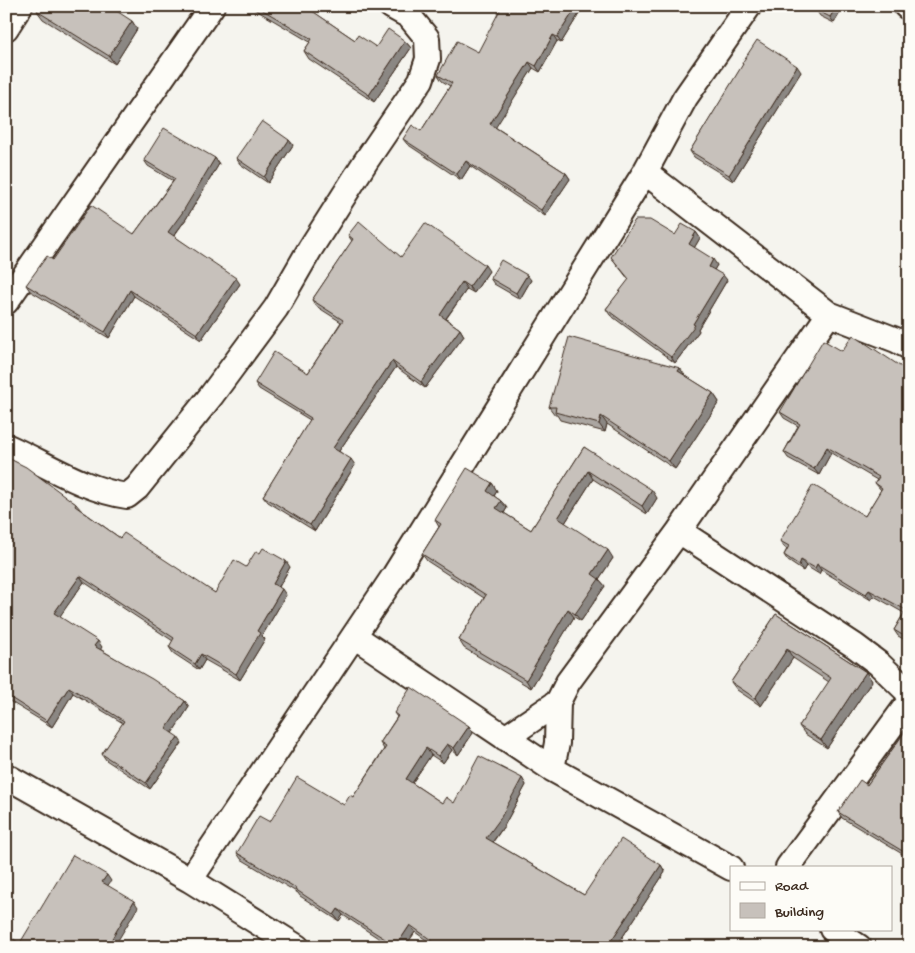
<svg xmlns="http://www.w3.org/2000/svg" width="915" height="953" viewBox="0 0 915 953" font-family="'Gochi Hand',sans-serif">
<rect width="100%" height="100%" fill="#f5f4ee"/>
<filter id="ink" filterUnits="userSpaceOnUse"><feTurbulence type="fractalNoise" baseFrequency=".02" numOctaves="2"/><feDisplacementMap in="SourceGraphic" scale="10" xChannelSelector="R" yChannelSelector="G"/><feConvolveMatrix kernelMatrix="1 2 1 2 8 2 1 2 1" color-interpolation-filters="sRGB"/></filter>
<g filter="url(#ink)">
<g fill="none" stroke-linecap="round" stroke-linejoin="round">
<g stroke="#3b2a1e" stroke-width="28">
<path id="minor" d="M 906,6 L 909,8
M 6,28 L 20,6
M 645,172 L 829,314 L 896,340 L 909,347
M 6,302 L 212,6
M 6,446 C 45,463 84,490 127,496 L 137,488 L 211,396 L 276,308 L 310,249 L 366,161 L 421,80 L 428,59 L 427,38 L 409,16 L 391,6
M 679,531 L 855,646 L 879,664 L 909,693
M 354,636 L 552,769 L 731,868
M 505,738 L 558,702
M 552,769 L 557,743 L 558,702 L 568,682 L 679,531 L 829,314
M 6,776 L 190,880 L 297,947
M 788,867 L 909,702
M 190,880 L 394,576 L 645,172 L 685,98 L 749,6
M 832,929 L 859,947"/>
</g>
<use href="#minor" stroke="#fdfcf7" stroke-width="24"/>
</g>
<path fill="#aba6a1" stroke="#3b2a1e" d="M 249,6 L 315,6 L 312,11 L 355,40 L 376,47 L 405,41 L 411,48 L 374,102 L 309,59 L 304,51 L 310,42 Z
M 584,6 L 561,43 L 557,41 L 540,72 L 533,68 L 495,127 L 566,173 L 570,179 L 545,216 L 470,166 L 461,180 L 407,144 L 403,139 L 421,131 L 450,86 L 442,81 L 438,75 L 478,52 Z
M 844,6 L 834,23 L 820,16 L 816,10 Z
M 37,11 L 132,21 L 137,29 L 115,64 L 43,19 Z
M 742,63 L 801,72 L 733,181 L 694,157 L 690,151 L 743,65 Z
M 289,140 L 293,145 L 268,183 L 240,164 L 236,158 Z
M 215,158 L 219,164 L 186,219 L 174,236 L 240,284 L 201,340 L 134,296 L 109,338 L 30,291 L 26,285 L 53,260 L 134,234 L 173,181 L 148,166 L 144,160 Z
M 696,232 L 700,238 L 694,248 L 717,265 L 714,270 L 727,280 L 698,329 L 699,331 L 675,363 L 610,315 L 606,309 L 629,280 L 611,257 L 675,235 Z
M 348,235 L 401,257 L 489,271 L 474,293 L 467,289 L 446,319 L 460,329 L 464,336 L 425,388 L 396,367 L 339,451 L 355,465 L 315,531 L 268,502 L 263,496 L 310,420 L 259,389 L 255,383 L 308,373 L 341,322 L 316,306 L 312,300 L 352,241 Z
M 490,278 L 531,280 L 520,299 L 494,284 Z
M 842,351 L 909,372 L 909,642 L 898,636 L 894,630 L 904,613 L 874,596 L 871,600 L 821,570 L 819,574 L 806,566 L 803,571 L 788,561 L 784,555 L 787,549 L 784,547 L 780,541 L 865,516 L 881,490 L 875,483 L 877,480 L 831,453 L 819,475 L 788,458 L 784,452 L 798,426 L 784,418 L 780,412 Z
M 680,368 L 684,375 L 713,393 L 719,402 L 675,469 L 607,424 L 605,432 L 560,420 L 557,415 L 555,415 L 549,407 Z
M 584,447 L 657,498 L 647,514 L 593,479 L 565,523 L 613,558 L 599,579 L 605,586 L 581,621 L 574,617 L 531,688 L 464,648 L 459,640 L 484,598 L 427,561 L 422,554 L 439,527 L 435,520 L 492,483 L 497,491 L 494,496 L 501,501 L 507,508 L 504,513 L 531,530 Z
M 6,457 L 76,504 L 81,510 L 120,538 L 215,593 L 246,567 L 290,567 L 279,587 L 286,595 L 262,636 L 265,639 L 240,680 L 205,660 L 199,670 L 173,653 L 169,647 L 173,641 L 84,582 L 59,617 L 102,647 L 100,649 L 185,701 L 189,707 L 172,733 L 182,743 L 150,789 L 106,760 L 102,754 L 123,723 L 73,693 L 52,727 L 6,699 Z
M 776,614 L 866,672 L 872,681 L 827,748 L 805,734 L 799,726 L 829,682 L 793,658 L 761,706 L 737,690 L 731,682 Z
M 394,713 L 469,726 L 473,733 L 458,755 L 452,750 L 443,763 L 431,755 L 412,783 L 442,803 L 454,803 L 522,778 L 526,785 L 504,826 L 493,842 L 584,895 L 661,865 L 665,872 L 616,947 L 436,947 L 415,932 L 405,947 L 392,947 L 343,915 L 339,921 L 300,896 L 298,893 L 241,859 L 237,853 L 270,822 L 344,805 L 353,797 L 384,749 L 380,743 L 397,717 Z
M 909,726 L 909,858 L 842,818 L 838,812 L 867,785 Z"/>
<path fill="#8b8783" stroke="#3b2a1e" d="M 305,6 L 315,6 L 310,14 Z
M 577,6 L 584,6 L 561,43 L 557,37 Z
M 837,6 L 844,6 L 834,23 L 830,17 Z
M 132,21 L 137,29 L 115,64 L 109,56 Z
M 553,35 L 557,41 L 540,72 L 536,66 Z
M 405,41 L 411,48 L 374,102 L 369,95 Z
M 529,62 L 533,68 L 494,130 L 490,124 Z
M 797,66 L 801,72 L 733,181 L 729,175 Z
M 289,140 L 293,145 L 268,183 L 264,177 Z
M 215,158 L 219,164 L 186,219 L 172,238 L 168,232 Z
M 466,161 L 470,166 L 461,180 L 457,174 Z
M 566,173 L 570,179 L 545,216 L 541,210 Z
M 696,232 L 700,238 L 693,250 L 689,244 Z
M 713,259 L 717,265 L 713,272 L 709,267 Z
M 485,265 L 489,271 L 474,293 L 469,287 Z
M 527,275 L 531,280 L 520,299 L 516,293 Z
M 723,275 L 727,280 L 698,329 L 699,331 L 675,363 L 671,357 L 693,324 Z
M 236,278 L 240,284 L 201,340 L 197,334 Z
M 462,282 L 467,289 L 444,321 L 440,315 Z
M 130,290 L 134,296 L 109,338 L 105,332 Z
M 460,329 L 464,336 L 425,388 L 421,382 Z
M 392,361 L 396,367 L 337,454 L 333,448 Z
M 680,368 L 686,377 L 678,371 Z
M 713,393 L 719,402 L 675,469 L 669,461 Z
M 601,416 L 607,424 L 605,432 L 599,424 Z
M 827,447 L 831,453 L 819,475 L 814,469 Z
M 351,459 L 355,465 L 315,531 L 310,525 Z
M 588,471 L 593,479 L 563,526 L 558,518 Z
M 492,483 L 497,491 L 492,499 L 487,491 Z
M 652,490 L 657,498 L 647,514 L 642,506 Z
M 501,501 L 507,508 L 502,516 L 496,508 Z
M 608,550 L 613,558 L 599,579 L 605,586 L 581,621 L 575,614 L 592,574 Z
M 801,560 L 806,566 L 803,571 L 799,565 Z
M 286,561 L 290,567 L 277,590 L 273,584 Z
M 817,564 L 821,570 L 819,574 L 815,568 Z
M 80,576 L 84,582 L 58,619 L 54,613 Z
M 282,589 L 286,595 L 262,636 L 265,639 L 240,680 L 236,674 L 257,631 Z
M 869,590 L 874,596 L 871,600 L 866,594 Z
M 568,609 L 574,617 L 531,688 L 526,680 Z
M 98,641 L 102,647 L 99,652 L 94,646 Z
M 787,649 L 793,658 L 761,706 L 755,698 Z
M 201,654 L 205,660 L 199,670 L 195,664 Z
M 866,672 L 872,681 L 827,748 L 821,740 Z
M 69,687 L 73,693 L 52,727 L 47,721 Z
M 185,701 L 189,707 L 171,735 L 166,729 Z
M 469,726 L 473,733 L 458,755 L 454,748 Z
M 178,737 L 182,743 L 150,789 L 146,783 Z
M 447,744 L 452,750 L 443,763 L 438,756 Z
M 426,748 L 431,755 L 410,786 L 406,779 Z
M 522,778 L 526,785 L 504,826 L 491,844 L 486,838 Z
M 661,865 L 665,872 L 616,947 L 607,947 Z
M 107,875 L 111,881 L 106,888 L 102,882 Z
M 134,901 L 138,907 L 114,947 L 107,947 Z
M 338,909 L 343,915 L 339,921 L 334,915 Z
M 410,925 L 415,932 L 405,947 L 397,947 L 396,946 Z
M 454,942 L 457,947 L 451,947 Z"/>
<path fill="#c7c1bb" stroke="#3b2a1e" d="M 40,6 L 109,6 L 132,21 L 109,56 L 37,11 Z
M 256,6 L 305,6 L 355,40 L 358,35 L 376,47 L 388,29 L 405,41 L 369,95 L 304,51 L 312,39 Z
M 502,6 L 577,6 L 557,37 L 553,35 L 536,66 L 529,62 L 490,124 L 566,173 L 541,210 L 466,161 L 457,174 L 403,139 L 412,125 L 421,131 L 452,83 L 438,75 L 457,41 L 478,52 Z
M 818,6 L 837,6 L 830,17 L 816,10 Z
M 757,40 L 797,66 L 729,175 L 690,151 L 743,64 L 742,63 Z
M 262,121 L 289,140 L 264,177 L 236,158 Z
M 164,128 L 215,158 L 182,213 L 168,232 L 236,278 L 197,334 L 130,290 L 105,332 L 26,285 L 47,256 L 53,260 L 91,205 L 134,234 L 175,179 L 144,160 Z
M 635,220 L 650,220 L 675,235 L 682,224 L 696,232 L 689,244 L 713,259 L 709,267 L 723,275 L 693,324 L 695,325 L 671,357 L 606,309 L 629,279 L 611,257 Z
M 359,221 L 401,257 L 425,223 L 485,265 L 469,287 L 462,282 L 440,315 L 460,329 L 421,382 L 392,361 L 333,448 L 351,459 L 310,525 L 263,496 L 311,418 L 255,383 L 274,352 L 308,373 L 343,320 L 312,300 L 353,239 L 348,235 Z
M 501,260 L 527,275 L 516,293 L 490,278 Z
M 853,335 L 909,372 L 909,639 L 894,630 L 906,610 L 869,590 L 866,594 L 817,564 L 815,568 L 801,560 L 799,565 L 784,555 L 789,546 L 780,541 L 813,485 L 865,516 L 882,488 L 875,483 L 879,477 L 827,447 L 814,469 L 784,452 L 800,424 L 780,412 L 823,340 L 842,351 Z
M 569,337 L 680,368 L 678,371 L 713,393 L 669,461 L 601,416 L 599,424 L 555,412 L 556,407 L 549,407 Z
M 584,447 L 652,490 L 642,506 L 588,471 L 558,518 L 608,550 L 592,574 L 599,579 L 575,614 L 568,609 L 526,680 L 459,640 L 486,595 L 422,554 L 441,524 L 435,520 L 467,468 L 492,483 L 487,491 L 501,501 L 496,508 L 531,530 Z
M 6,457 L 26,467 L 76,504 L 75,506 L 120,538 L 124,533 L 215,593 L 234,560 L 246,567 L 256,551 L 260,553 L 263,548 L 286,561 L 273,584 L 282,589 L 257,631 L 260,633 L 236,674 L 201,654 L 195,664 L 169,647 L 174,638 L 80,576 L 54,613 L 98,641 L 94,646 L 152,679 L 185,701 L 166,729 L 178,737 L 146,783 L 102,754 L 124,721 L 69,687 L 47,721 L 6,695 Z
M 776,614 L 866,672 L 821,740 L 799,726 L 831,678 L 787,649 L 755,698 L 731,682 Z
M 411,687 L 469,726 L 454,748 L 447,744 L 438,756 L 426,748 L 406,779 L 442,803 L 446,797 L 454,803 L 479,756 L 522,778 L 500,819 L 486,838 L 584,895 L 621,839 L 661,865 L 607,947 L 461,947 L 454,942 L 451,947 L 441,947 L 410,925 L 396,946 L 338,909 L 334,915 L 295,889 L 296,888 L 237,853 L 259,816 L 270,822 L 297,777 L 344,805 L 350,795 L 353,797 L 386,747 L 380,743 L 398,716 L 394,713 Z
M 909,713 L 909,722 L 904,720 Z
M 909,726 L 909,855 L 838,812 L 860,780 L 867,785 Z
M 73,855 L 107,875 L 102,882 L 134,901 L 107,947 L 6,947 L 6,935 L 20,943 Z"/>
</g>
<rect width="915" height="953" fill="none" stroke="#fdfcf7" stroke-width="25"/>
<rect x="12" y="12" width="890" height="928" fill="none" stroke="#3b2a1e" stroke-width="2" filter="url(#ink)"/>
<rect x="730" y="866" width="162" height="65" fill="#fdfcf7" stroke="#afa8a0"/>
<rect x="740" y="882" width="25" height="8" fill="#fdfcf7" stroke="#afa8a0"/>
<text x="775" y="890" font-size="15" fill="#3b2a1e">Road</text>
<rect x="740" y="903" width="25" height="15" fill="#c7c1bb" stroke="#afa8a0"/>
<text x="775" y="916" font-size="15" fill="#3b2a1e">Building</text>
</svg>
